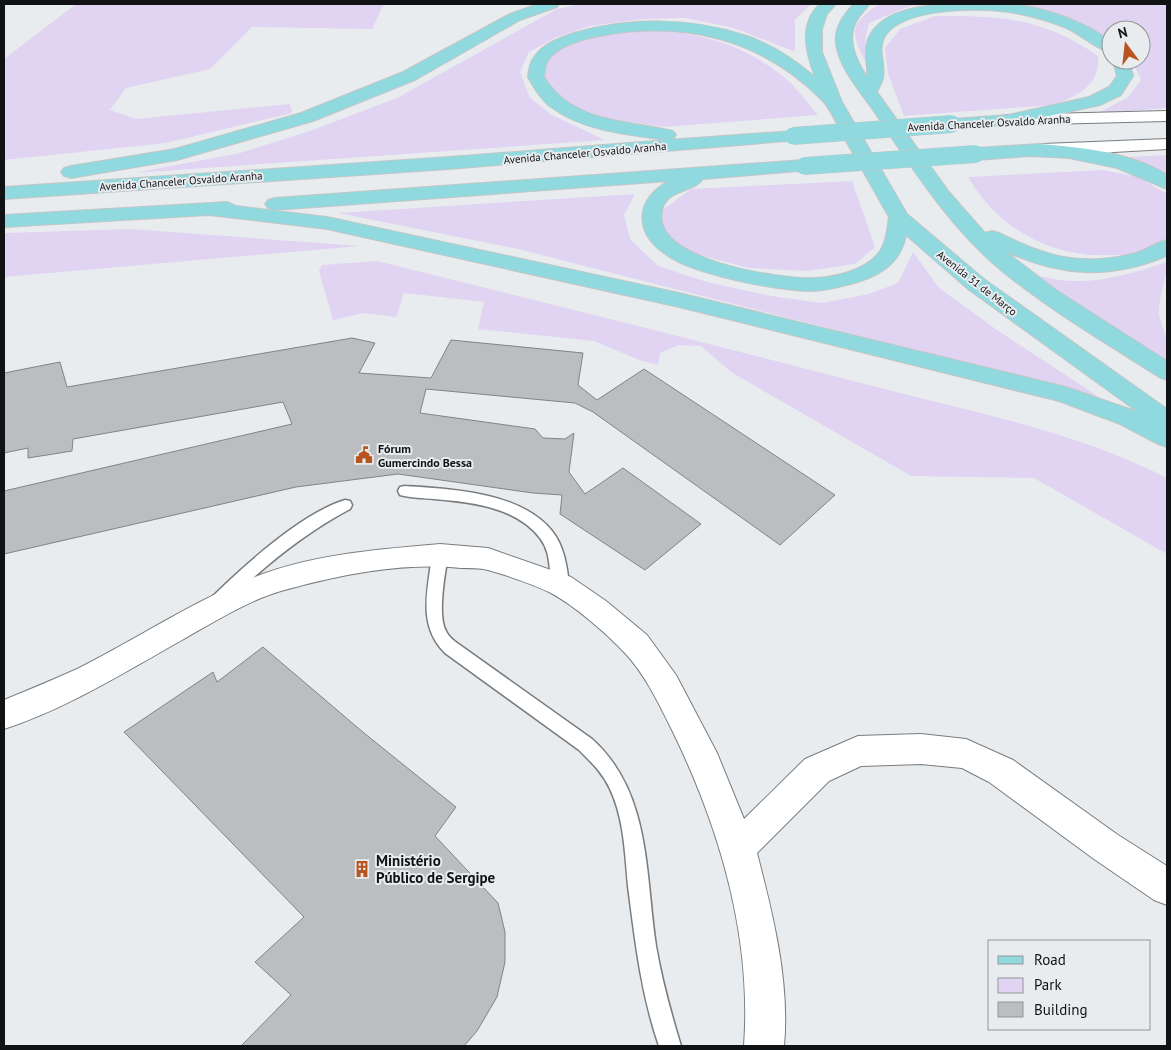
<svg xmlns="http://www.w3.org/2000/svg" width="1171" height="1050" viewBox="0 0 1171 1050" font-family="'PT Sans',sans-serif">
<rect width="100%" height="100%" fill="#e9ecef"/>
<path fill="#e0d4f2" d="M 76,4 L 384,4 L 372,29 L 252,27 L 210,69 L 126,88 L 110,110 L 136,119 L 290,104 L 292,113 L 166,143 L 4,160 L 4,59 Z
M 581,4 L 811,4 L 795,20 L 795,52 L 734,28 L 686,18 L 644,19 L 590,26 L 557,37 L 529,52 L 520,72 L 530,98 L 552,115 L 605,140 L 134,173 L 240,153 L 307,132 L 397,98 L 557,9 Z
M 880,4 L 935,4 L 910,6 L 869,23 L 865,41 L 866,63 C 858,46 847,30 864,16 C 869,11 874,7 880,4 Z
M 1001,4 L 1167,4 L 1167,108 L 1098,113 L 1127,98 L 1141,80 L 1132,60 L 1141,60 L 1141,30 L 1111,30 L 1111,39 L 1077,23 L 1043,11 Z
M 935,16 C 1001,16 1042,17 1098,56 C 1101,86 1076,97 1052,105 L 904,116 L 888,74 L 885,48 L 900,29 Z
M 642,30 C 695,31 743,43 785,78 C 797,88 808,103 818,115 L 664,127 L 610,119 L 575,107 L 554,93 L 546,83 L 544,73 L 546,60 L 552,52 L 584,38 Z
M 1167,155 L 1167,179 L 1110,158 Z
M 1103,170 L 1138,177 L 1167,194 L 1167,241 C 1161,244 1154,249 1147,251 C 1136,255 1123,255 1112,255 C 1053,259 998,229 968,177 Z
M 852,181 L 875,247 L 855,264 L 807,271 L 748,268 L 689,252 L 672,245 L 665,232 L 660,212 L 691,189 Z
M 635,194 L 624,215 L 630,239 L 658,266 L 707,282 L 771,296 L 822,303 L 869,294 L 898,283 L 913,252 L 939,288 L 997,330 L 1099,397 L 518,249 L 338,213 Z
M 131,229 L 360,246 L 4,277 L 4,233 Z
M 377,261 C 542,302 708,343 873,386 C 972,412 1075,431 1167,478 L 1167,554 L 1034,478 L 911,476 L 731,372 L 701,346 L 679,345 L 660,353 L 658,365 L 639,360 L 594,341 L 478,329 L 484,302 L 404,293 L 396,317 L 363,313 L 333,320 L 319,271 L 322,265 Z
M 1167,262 C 1167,278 1160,292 1159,309 C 1158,320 1165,329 1167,339 C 1169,346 1167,356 1167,363 L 1030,274 C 1044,277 1059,281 1072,281 C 1104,282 1137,272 1167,262 Z"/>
<path fill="#bcbdc0" stroke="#828386" d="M 352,338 L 375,343 L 359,373 L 431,378 L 451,340 L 583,353 L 578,385 L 597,400 L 644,369 L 835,495 L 780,545 L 593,412 L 575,403 L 426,389 L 420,413 L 535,429 L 543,438 L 565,439 L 574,433 L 569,472 L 585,494 L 623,468 L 701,524 L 645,570 L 560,514 L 562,495 L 533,493 L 398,474 L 296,487 L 4,554 L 4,491 L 292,424 L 283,402 L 73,439 L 72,451 L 28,458 L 28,448 L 4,453 L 4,373 L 60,362 L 67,387 Z
M 263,647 L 364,733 L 456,807 L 435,836 L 498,903 L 505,932 L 505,962 L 497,997 L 477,1031 L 464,1046 L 241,1046 L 291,995 L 255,962 L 304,917 L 124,732 L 213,672 L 217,682 Z"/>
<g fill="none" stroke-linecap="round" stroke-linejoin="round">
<g stroke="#797c7e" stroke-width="3">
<path id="service" d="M 405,486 C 451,489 521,492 552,531 C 564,546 567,566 569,585 L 567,589 L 561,591 L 555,589 C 547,574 553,555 540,538 C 516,507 471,502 434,499 C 423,498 411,498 400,495 L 398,491 L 400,487 Z
M 345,500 L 350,501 L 352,505 L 350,509 C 303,534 263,567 225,604 L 219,606 L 213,604 L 211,600 L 213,596 C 246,564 302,513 345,500 Z
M 440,549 L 445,551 L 448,555 C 445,574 437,615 446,631 C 448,636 453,640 457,643 L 592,739 C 651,792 645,873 656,946 C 662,981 671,1013 681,1046 L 659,1046 C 641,994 635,940 628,886 C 625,854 624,818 610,789 C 603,773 591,762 579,750 L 445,653 C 417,625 428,590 432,555 L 435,551 Z"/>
</g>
<g stroke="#797c7e" stroke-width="2">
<path id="minor" d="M 440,544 L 488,548 L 571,577 L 606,601 L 647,635 L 676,675 L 717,753 L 744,819 L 805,759 L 858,736 L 921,734 L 966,739 L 1013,760 L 1118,835 L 1167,866 L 1167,905 L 1154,900 L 1094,859 L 989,782 L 962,768 L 921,764 L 861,766 L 829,781 L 757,853 C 773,915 790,982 784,1046 L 744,1046 C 752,937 720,829 673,732 C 659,704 645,674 624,652 C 605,632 575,606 551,593 C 535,585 506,575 488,570 C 480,568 470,568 461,568 C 401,562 338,575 281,591 C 249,600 210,624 182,640 C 125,672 66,709 4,729 L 4,700 C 28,690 53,680 77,669 C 139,638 196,599 260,575 C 316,554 381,549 440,544 Z"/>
</g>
<g stroke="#797c7e" stroke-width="2">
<path id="secondary" d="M 1167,111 L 1167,121 L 1008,125 L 1002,124 L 999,120 L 1002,116 L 1008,115 Z
M 1167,139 L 1167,149 L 1043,156 L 1036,154 L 1034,150 L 1036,146 L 1043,144 Z"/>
</g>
<g stroke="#c6c6c6" stroke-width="2">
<path id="primary" d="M 538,4 L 559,4 L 557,7 L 520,20 L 415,80 L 313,121 L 177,160 L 71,178 L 64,176 L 61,172 L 64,168 L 71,166 L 175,149 L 301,113 L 403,72 L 510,14 Z
M 820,4 L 836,4 L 827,14 L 822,29 L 822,52 L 842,102 L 907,214 L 984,279 L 1167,409 L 1167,447 L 1158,444 L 1120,424 L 1059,401 L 679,307 L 327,229 L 209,215 L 4,227 L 4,215 L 227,202 L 236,206 L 327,217 L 679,293 L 1066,387 L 1138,412 L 968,289 L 906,235 C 900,266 876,278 847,285 C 835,288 822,291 810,291 C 781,290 751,284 723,277 C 704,272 681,266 664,253 C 633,232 636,198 669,181 L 275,210 L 268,208 L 265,204 L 268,200 L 275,198 L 804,160 L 811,162 L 813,166 L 811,170 L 703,179 C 694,192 670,189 663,207 C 644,260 783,280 816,278 C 835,277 862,271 876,256 C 886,246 887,230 889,217 C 873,189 858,162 842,134 C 837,124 831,110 823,101 C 762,39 685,20 600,36 C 584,39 559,45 549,59 C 545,64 545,71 544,77 C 572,123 627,120 673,131 L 676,135 L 673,139 L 667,140 L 793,131 L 799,132 L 802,136 L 799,140 L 449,169 L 4,199 L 4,187 L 449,157 L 667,140 C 629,135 583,131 551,107 C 541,100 534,88 528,77 C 529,69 530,62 535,56 C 544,43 560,38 574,33 C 630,17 691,17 747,36 C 773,45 794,59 815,77 C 806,53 798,24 820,4 Z
M 854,4 L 869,4 C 866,10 860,14 857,20 C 846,39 856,60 867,77 C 868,64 863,50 868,39 C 884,2 944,4 978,4 C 996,4 1013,3 1031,7 C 1060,13 1086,24 1111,41 L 1111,53 C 1095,49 1080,33 1064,27 C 1046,20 1028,15 1009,12 C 978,8 904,7 885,36 C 877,49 886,64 883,78 C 882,83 879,87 877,92 L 949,192 L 985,233 L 992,231 L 999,233 C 1047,257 1082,267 1136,253 C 1147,250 1156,242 1167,240 L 1167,255 L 1164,257 C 1108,280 1059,276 1005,251 L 1056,290 L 1167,361 L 1167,380 L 1159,377 C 1106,343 1051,311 1002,271 C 949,227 913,169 875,113 C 861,92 840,70 836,44 C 834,28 843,15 854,4 Z
M 1113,60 L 1129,60 L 1133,76 L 1121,95 L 1100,105 L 1008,125 L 952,129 L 946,128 L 943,124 L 946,120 L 952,119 L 1008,115 L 1089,97 L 1109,87 L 1117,76 Z
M 1038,144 C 1080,147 1131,152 1167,175 L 1167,189 L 1117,168 L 1069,158 L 1030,156 L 976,160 L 969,158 L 967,154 L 969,150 L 976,148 Z"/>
</g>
<use href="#service" fill="#fff" fill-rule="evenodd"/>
<use href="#minor" fill="#fff" fill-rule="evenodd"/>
<use href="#secondary" fill="#fff" fill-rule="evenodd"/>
<use href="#primary" fill="#8fd9df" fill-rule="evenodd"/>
<g stroke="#c6c6c6" stroke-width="18" stroke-linecap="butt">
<path id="primary-bridge" d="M 793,136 L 952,124
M 804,166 L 976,154"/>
</g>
<use href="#primary-bridge" stroke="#8fd9df" stroke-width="17"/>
</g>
<defs>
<g id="civic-bare" transform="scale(1.35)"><path d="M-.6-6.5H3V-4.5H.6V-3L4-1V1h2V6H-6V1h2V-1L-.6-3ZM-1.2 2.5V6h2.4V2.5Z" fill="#b8541e" stroke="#e9ecef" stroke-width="2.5" paint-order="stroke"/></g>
<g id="building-bare" transform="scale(1.35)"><path d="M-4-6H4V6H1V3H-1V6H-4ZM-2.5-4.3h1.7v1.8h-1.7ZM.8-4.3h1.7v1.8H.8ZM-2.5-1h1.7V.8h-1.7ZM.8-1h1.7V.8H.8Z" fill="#b8541e" stroke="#e9ecef" stroke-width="2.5" paint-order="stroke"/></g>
</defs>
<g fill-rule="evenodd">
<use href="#civic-bare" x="364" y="455"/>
<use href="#building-bare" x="362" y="869"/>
</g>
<g text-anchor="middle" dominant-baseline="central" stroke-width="4" stroke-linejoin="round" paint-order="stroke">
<g font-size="11" fill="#111213" stroke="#e9ecef">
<text transform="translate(989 123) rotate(-3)">Avenida Chanceler Osvaldo Aranha</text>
<text transform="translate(585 153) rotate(-5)">Avenida Chanceler Osvaldo Aranha</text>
<text transform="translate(181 181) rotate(-4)">Avenida Chanceler Osvaldo Aranha</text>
<text transform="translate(977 283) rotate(38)">Avenida 31 de Março</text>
</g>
<g font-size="12" font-weight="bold" fill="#111213" stroke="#e9ecef" text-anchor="start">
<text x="378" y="448">Fórum<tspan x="378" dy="14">Gumercindo Bessa</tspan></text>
</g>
<g font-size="15" font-weight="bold" fill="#111213" stroke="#e9ecef" text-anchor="start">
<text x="376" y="860">Ministério<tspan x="376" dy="17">Público de Sergipe</tspan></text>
</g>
</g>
<rect width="1171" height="1050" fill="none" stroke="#111213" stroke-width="10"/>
<rect x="988" y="940" width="162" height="90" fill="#e9ecef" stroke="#939597"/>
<rect x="998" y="956" width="25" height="8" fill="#8fd9df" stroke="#939597"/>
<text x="1034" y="965" font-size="15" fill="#111213">Road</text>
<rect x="998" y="978" width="25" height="15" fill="#e0d4f2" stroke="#939597"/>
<text x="1034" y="990" font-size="15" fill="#111213">Park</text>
<rect x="998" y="1002" width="25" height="15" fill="#bcbdc0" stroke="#939597"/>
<text x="1034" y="1015" font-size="15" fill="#111213">Building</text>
<g transform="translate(1126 45) rotate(345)"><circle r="24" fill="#e9ecef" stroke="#939597"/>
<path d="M0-4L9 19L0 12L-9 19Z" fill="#b8541e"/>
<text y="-8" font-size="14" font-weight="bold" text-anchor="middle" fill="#111213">N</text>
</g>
</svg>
